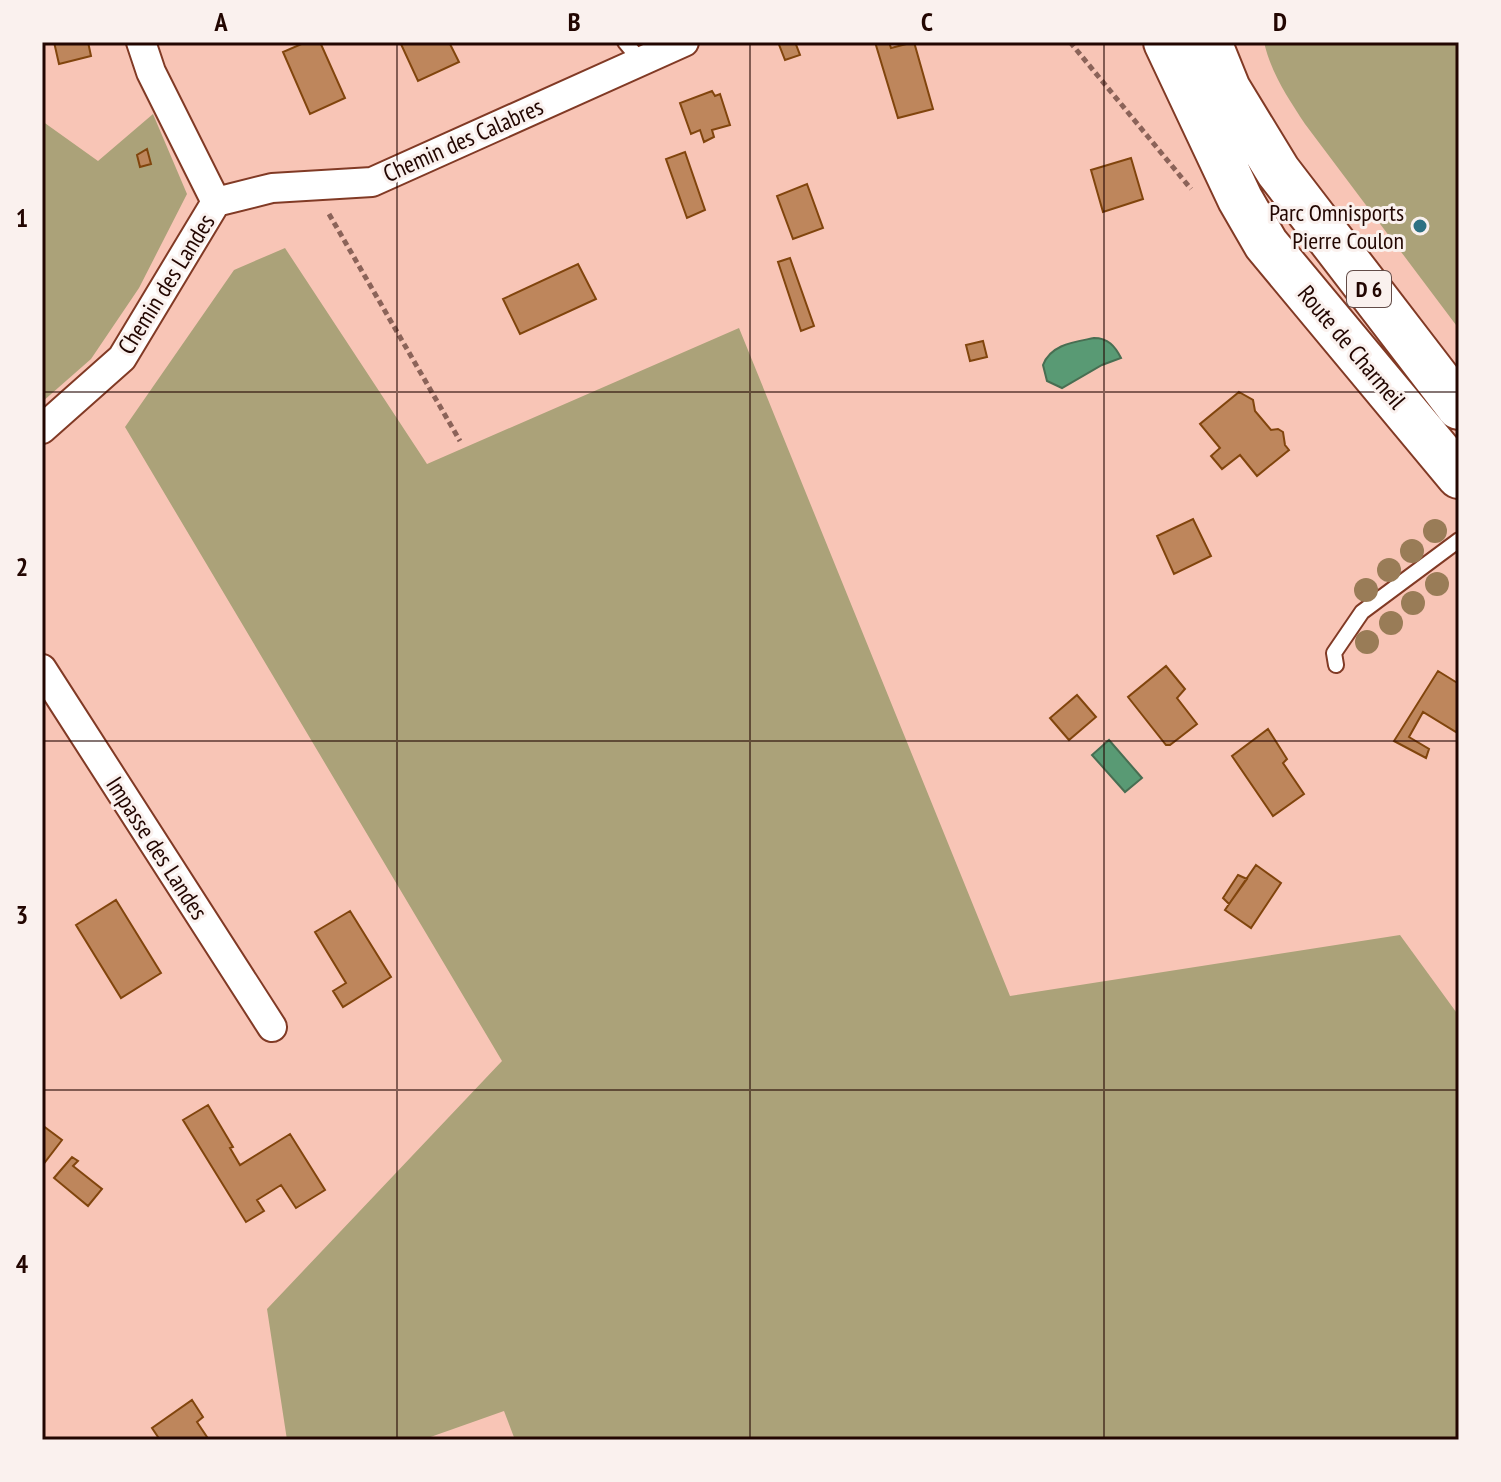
<svg xmlns="http://www.w3.org/2000/svg" width="1501" height="1482" viewBox="0 0 1501 1482" font-family="'PT Sans Narrow',sans-serif">
<rect width="100%" height="100%" fill="#f8c5b6"/>
<path fill="#aba279" d="M 1264,42 L 1459,42 L 1459,329 L 1305,124 C 1288,98 1271,73 1264,42 Z
M 153,114 L 187,194 L 139,288 L 91,359 L 42,402 L 42,121 L 98,161 Z
M 285,248 L 427,464 L 739,328 L 1010,996 L 1400,935 L 1459,1016 L 1459,1440 L 515,1440 L 504,1411 L 422,1440 L 287,1440 L 267,1309 L 502,1061 L 125,427 L 234,270 Z"/>
<path fill="#599a74" stroke="#486e52" stroke-width="2" d="M 1094,338 C 1108,338 1115,346 1121,358 L 1102,365 L 1062,388 L 1047,381 L 1043,365 C 1051,344 1075,342 1094,338 Z
M 1109,740 L 1142,778 L 1125,792 L 1092,755 Z"/>
<path fill="#be865c" stroke="#81450d" stroke-width="2" d="M 54,42 L 88,42 L 91,56 L 59,64 Z
M 306,42 L 320,42 L 345,98 L 310,114 L 283,52 Z
M 400,42 L 449,42 L 459,62 L 418,81 Z
M 778,42 L 795,42 L 800,55 L 785,60 Z
M 875,42 L 889,42 L 891,48 L 914,42 L 933,109 L 898,118 Z
M 712,91 L 715,96 L 720,94 L 730,125 L 712,130 L 714,137 L 704,142 L 700,130 L 691,134 L 680,103 Z
M 147,149 L 151,164 L 140,167 L 137,155 Z
M 685,152 L 705,210 L 687,218 L 666,159 Z
M 1131,158 L 1143,199 L 1103,212 L 1091,170 Z
M 807,184 L 823,228 L 793,239 L 777,196 Z
M 790,258 L 814,326 L 801,331 L 778,262 Z
M 578,264 L 596,299 L 520,334 L 503,299 Z
M 983,341 L 987,357 L 970,361 L 966,345 Z
M 1239,392 L 1253,400 L 1255,411 L 1271,430 L 1278,429 L 1283,432 L 1285,445 L 1289,450 L 1257,476 L 1240,455 L 1222,469 L 1211,456 L 1220,448 L 1200,424 Z
M 1193,519 L 1211,556 L 1174,574 L 1157,536 Z
M 1166,666 L 1185,689 L 1177,698 L 1197,724 L 1170,745 L 1166,745 L 1128,697 Z
M 1438,671 L 1459,684 L 1459,727 L 1456,732 L 1423,712 L 1409,737 L 1429,749 L 1426,758 L 1394,741 Z
M 1077,695 L 1096,717 L 1069,740 L 1050,718 Z
M 1268,729 L 1287,759 L 1283,763 L 1304,794 L 1273,816 L 1232,756 Z
M 1256,865 L 1281,883 L 1251,928 L 1225,910 Z
M 1238,875 L 1247,879 L 1229,904 L 1223,898 Z
M 116,900 L 161,973 L 121,998 L 76,925 Z
M 350,911 L 391,977 L 343,1007 L 333,991 L 346,983 L 315,932 Z
M 208,1105 L 233,1147 L 230,1148 L 240,1165 L 290,1134 L 325,1190 L 296,1208 L 281,1185 L 257,1200 L 264,1211 L 246,1222 L 183,1120 Z
M 42,1125 L 62,1140 L 42,1166 Z
M 72,1157 L 78,1161 L 73,1166 L 102,1189 L 88,1206 L 54,1178 Z
M 192,1400 L 203,1417 L 197,1422 L 209,1440 L 160,1440 L 152,1428 Z"/>
<g fill="none" stroke-linecap="round" stroke-linejoin="round">
<g stroke="#813a25" stroke-width="18">
<path id="lane" d="M 625,42 L 640,60
M 1336,665 L 1334,653 L 1362,612 L 1459,540"/>
</g>
<g stroke="#813a25" stroke-width="32">
<path id="street" d="M 141,42 L 151,72 L 216,202
M 216,202 L 272,188 L 372,182 L 684,42
M 42,429 L 122,358 L 216,202
M 42,669 L 272,1027"/>
</g>
<g stroke="#813a25" stroke-width="48">
<path id="primary" d="M 1166,42 L 1240,199 L 1266,244 L 1459,476
M 1209,42 L 1228,89 L 1278,171 L 1459,407"/>
</g>
<path stroke="#8b6359" stroke-width="5" stroke-dasharray="6 4" stroke-linecap="butt" d="M 1070,42 L 1191,189
M 329,214 L 460,441"/>
<use href="#lane" stroke="#fff" stroke-width="14"/>
<use href="#street" stroke="#fff" stroke-width="28"/>
<use href="#primary" stroke="#fff" stroke-width="44"/>
</g>
<g fill="#997c57">
<circle cx="1435" cy="531" r="12"/>
<circle cx="1412" cy="551" r="12"/>
<circle cx="1389" cy="570" r="12"/>
<circle cx="1437" cy="584" r="12"/>
<circle cx="1366" cy="590" r="12"/>
<circle cx="1413" cy="603" r="12"/>
<circle cx="1391" cy="623" r="12"/>
<circle cx="1367" cy="642" r="12"/>
</g>
<path fill="none" stroke="#220601" stroke-width="2" stroke-opacity="0.55" d="M 397,42 L 397,1440M 750,42 L 750,1440M 1104,42 L 1104,1440M 42,392 L 1459,392M 42,741 L 1459,741M 42,1090 L 1459,1090"/>
<circle fill="#2e7182" stroke="#faf1ee" stroke-width="3" cx="1420" cy="226" r="8"/>
<g text-anchor="middle" dominant-baseline="central" stroke-width="6" stroke-linejoin="round" paint-order="stroke">
<rect fill="#faf1ee" stroke="#634c48" stroke-width="2" x="1347" y="271" width="44" height="36" rx="6"/>
<g font-size="22" font-weight="bold" fill="#220601">
<text x="1369" y="289">D 6</text>
</g>
<g font-size="24" fill="#220601" stroke="#faf1ee">
<text transform="translate(463 140) rotate(-24)">Chemin des Calabres</text>
<text transform="translate(166 284) rotate(-58)">Chemin des Landes</text>
<text transform="translate(1352 347) rotate(50)">Route de Charmeil</text>
<text transform="translate(157 848) rotate(57)">Impasse des Landes</text>
</g>
<g font-size="24" fill="#220601" stroke="#faf1ee" text-anchor="end">
<text x="1404" y="212">Parc Omnisports<tspan x="1404" dy="28">Pierre Coulon</tspan></text>
</g>
</g>
<rect width="1501" height="1482" fill="none" stroke="#faf1ee" stroke-width="88"/>
<rect x="44" y="44" width="1413" height="1394" fill="none" stroke="#220601" stroke-width="3"/>
<g font-size="26" text-anchor="middle" font-weight="bold" fill="#220601">
<text x="221" y="31">A</text>
<text x="574" y="31">B</text>
<text x="927" y="31">C</text>
<text x="1280" y="31">D</text>
<text x="22" y="227">1</text>
<text x="22" y="576">2</text>
<text x="22" y="924">3</text>
<text x="22" y="1273">4</text>
</g>
</svg>
